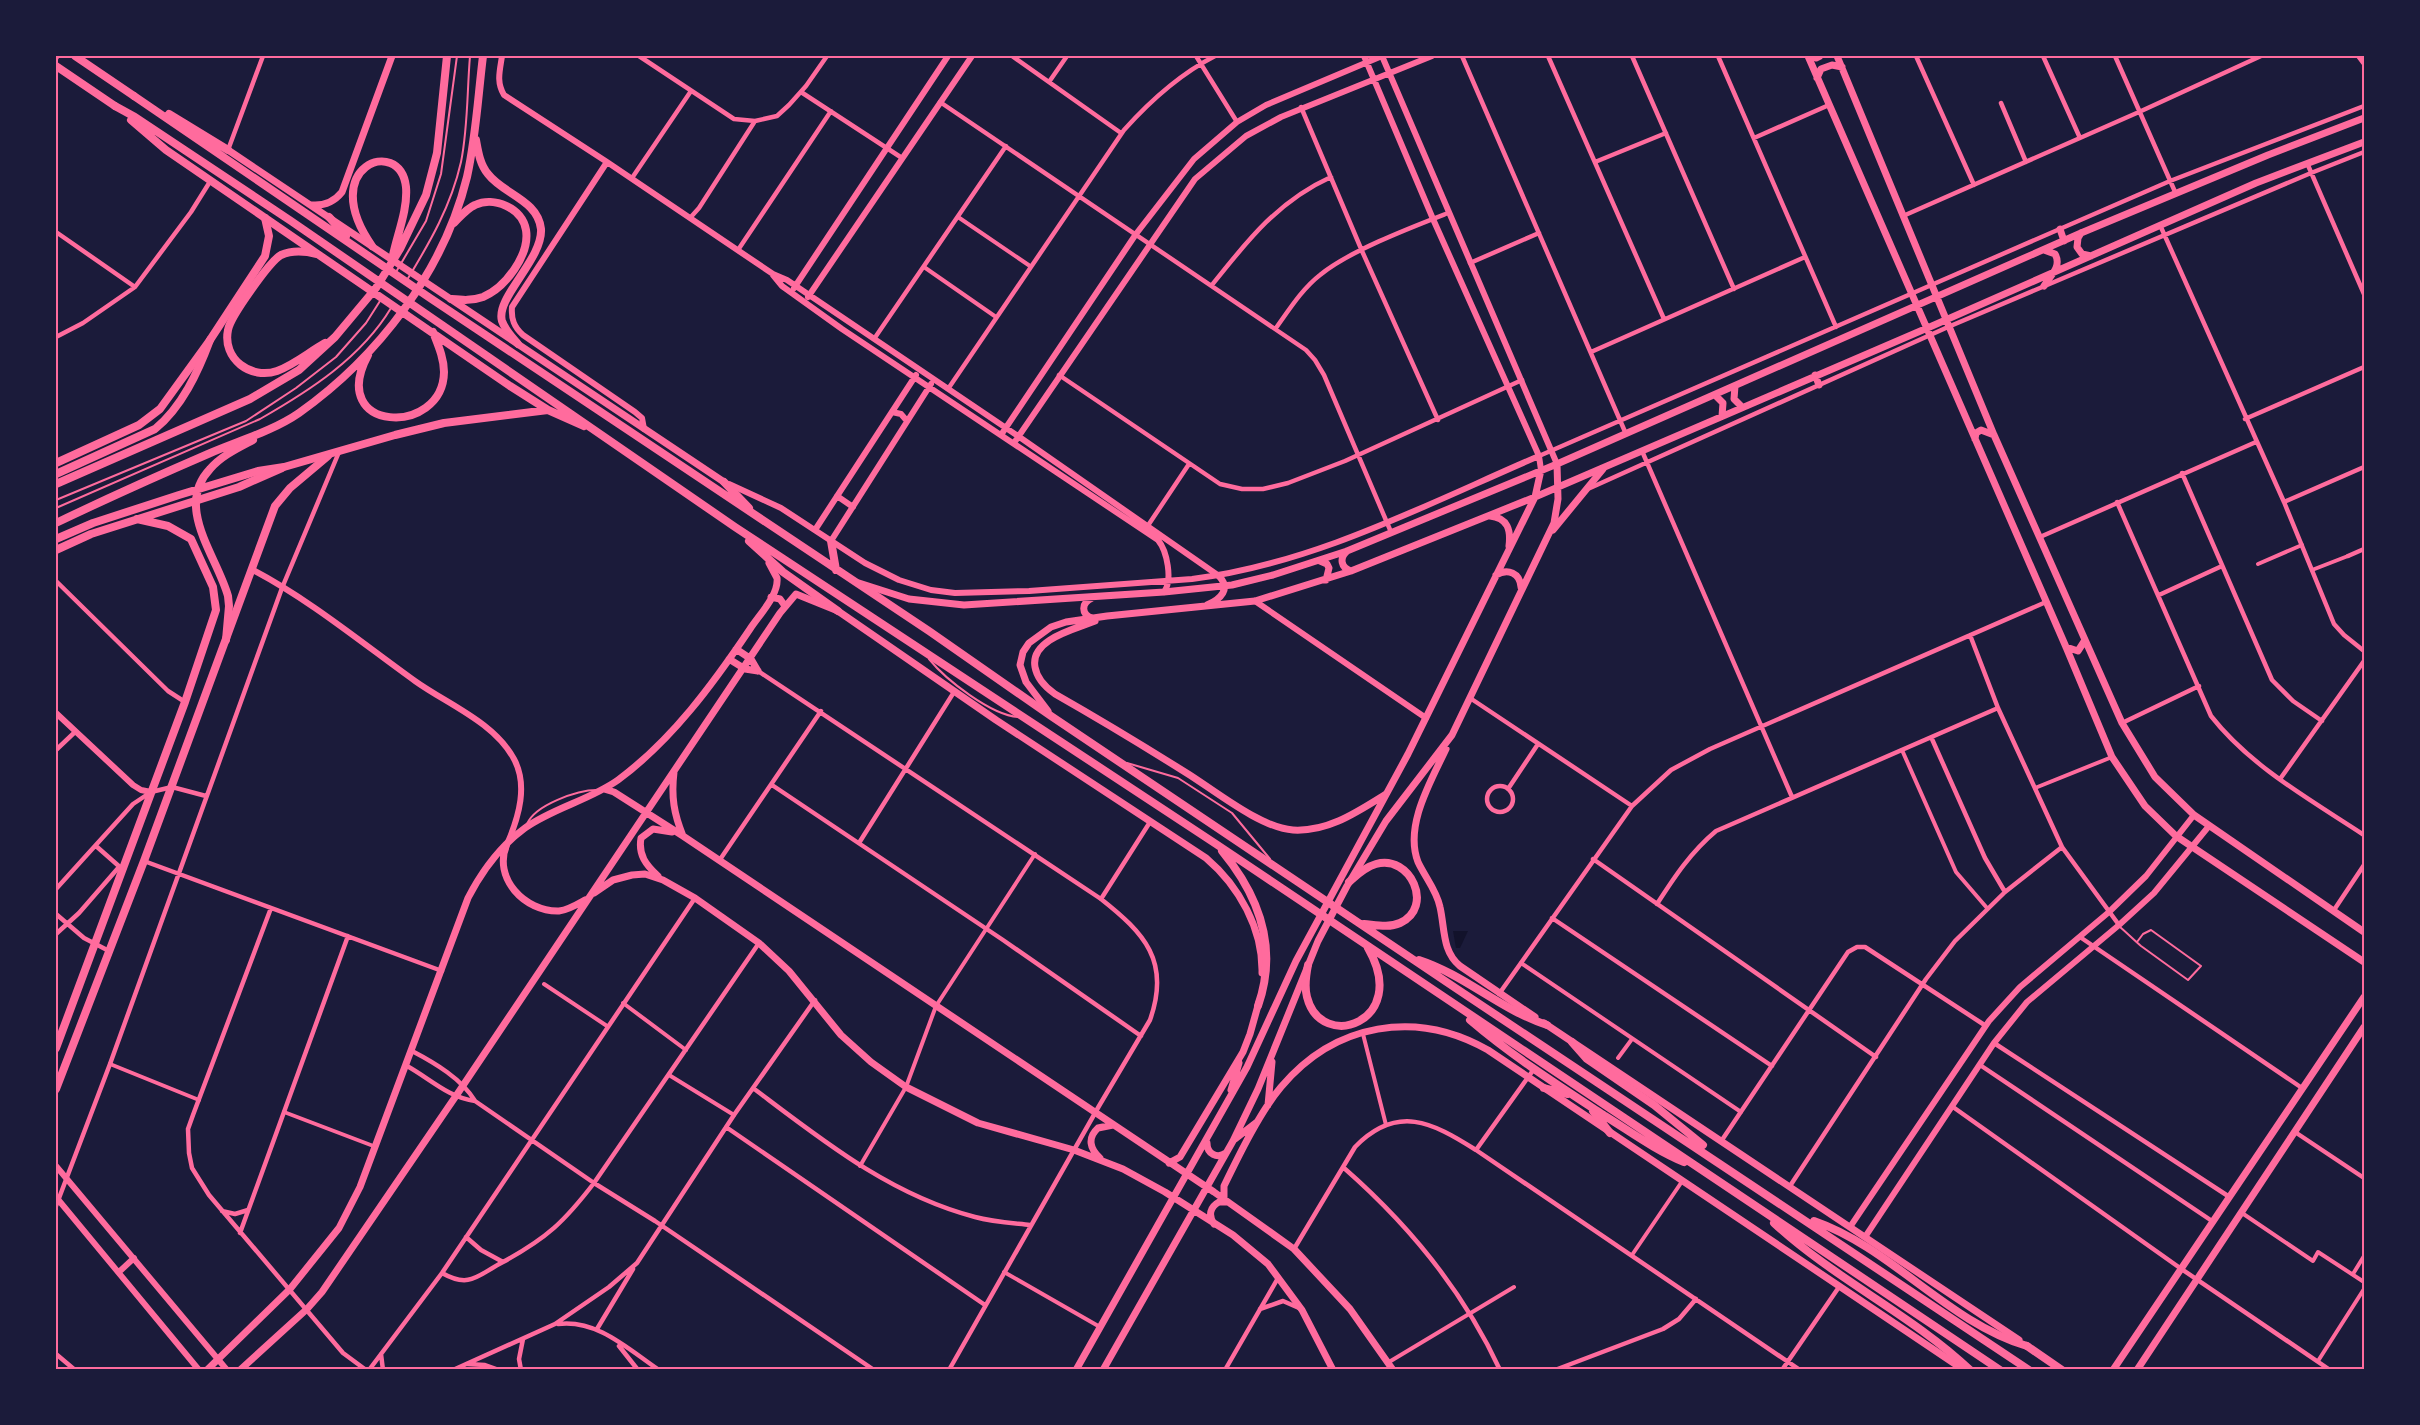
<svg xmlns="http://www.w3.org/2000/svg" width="2420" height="1425" viewBox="0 0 2420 1425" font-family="Lato,sans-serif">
<rect width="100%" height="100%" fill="#1b1b3a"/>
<path fill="#12122b" d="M 1453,931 L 1468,931 L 1460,948 L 1456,948 Z"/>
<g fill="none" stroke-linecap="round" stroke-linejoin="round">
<path stroke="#ff6b9d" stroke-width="2" d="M 396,272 L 426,221 L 441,174 L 457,56
M 407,280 C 430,242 451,206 461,162 C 468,128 467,91 470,56
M 56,500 L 246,421 L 296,388 L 336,357 L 366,323 L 380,301
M 56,508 L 260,419 C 309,391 361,358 391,308
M 929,659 C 946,680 991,715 1018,717
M 1127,763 L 1178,778 L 1232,813 L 1270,859
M 527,824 C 535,805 577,790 597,790
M 2120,927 C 2127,933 2134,940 2141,946 L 2188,980 L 2201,966 L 2151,930 L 2143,934 L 2137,942"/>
<path stroke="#ff6b9d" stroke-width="4" d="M 958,217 L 1030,266
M 924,267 L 996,317
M 2258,564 L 2302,545
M 2312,570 L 2348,556
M 1902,750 L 1956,872 L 1987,908
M 2035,788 L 2112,757
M 1521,963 L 1741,1112
M 544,984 L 607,1026
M 623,1003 L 686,1050
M 1363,1034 L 1386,1125
M 1618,1058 L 1632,1039
M 110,1064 L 199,1100
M 669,1075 L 734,1115
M 284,1112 L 376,1147
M 860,1166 L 906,1087 L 936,1006 L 1035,854
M 2242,1213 L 2313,1261 L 2318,1252 L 2364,1282
M 1632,1255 L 1683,1180
M 1004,1272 L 1100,1327
M 2353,1274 L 2364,1256
M 2318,1361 L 2364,1289
M 1389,1362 L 1514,1287"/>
<path stroke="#ff6b9d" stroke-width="4.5" d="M 639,56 L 734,119 L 755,121 L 777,116 L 789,105 L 806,86 L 827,56
M 1012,56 L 1121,133
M 1196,56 L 1237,122
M 1462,56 L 1626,434
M 1548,56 L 1664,319
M 1632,56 L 1734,289
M 1718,56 L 1836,327
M 1916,56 L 1974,185
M 2043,56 L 2080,138
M 2115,56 L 2176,194
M 2358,56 L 2364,64
M 1049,82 L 1067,56
M 801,92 L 902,158
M 940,102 L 1306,350 L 1315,360 L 1324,375 L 1391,532
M 2001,103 L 2026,162
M 1301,107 L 1362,251 L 1438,420
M 1754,138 L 1829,105
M 228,150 L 263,56
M 1595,162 L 1666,133
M 2307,163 L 2364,294
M 632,178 L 691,91
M 1903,216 L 2139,112 L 2261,56
M 690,218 L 699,208 L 755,121
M 2160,225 L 2284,502 L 2334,624 L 2344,635 L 2364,651
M 56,232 L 135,287
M 738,250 L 831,111
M 1470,263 L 1539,233
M 1212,285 C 1247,241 1278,201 1331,177
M 1276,328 C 1289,310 1302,289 1320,275 C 1349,251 1412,227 1448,213
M 56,337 L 83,323 L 135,287 L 191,212 L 211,180
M 874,339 L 1006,146
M 1591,352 L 1805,257
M 1059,375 L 1220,484 L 1242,489 L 1263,489 L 1288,483 L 1345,461 L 1522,380
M 948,389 L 1124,130 C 1150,101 1180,74 1215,56
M 2245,419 L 2364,367
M 1642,451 L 1792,797
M 1539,456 L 2170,181 L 2364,106
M 2182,473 L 2272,680 L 2293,701 L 2322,721
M 1590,488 L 1948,327 L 2311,173 L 2364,152
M 2117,502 L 2211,716 C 2251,767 2311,800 2364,835
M 2284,502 L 2364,467
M 1147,527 L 1189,464
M 2040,537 L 2256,442
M 2348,556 L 2364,549
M 56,581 L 168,691 L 185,702
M 2159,595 L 2222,566
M 1970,635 L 1998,708 L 2062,847 L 2119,925
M 758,671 L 1101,899 C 1144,933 1171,961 1150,1020 L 1099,1106 L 949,1370
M 1470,698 L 1632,806
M 2122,723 L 2199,686
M 1932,739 L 1985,858 L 2005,892
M 56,750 L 75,732
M 2280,779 L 2364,661
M 772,785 L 1003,940 L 1141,1036
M1487 799a13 13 0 1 1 26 0a13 13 0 1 1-26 0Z
M 1508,789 L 1538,744
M 859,843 L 954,692
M 96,846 L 121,868
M 1593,859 L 1876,1057
M 144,861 L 442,971
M 719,861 L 821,711
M 56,889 L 133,804 L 151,792 L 172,787 L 206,796
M 1101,899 L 1150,822
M 1657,904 C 1675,876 1691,852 1716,831 L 1998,708
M 271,908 L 193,1115 L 188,1129 L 189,1153 L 192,1168 L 209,1195 L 343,1353 L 366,1370
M 2334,910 L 2364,865
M 56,914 L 84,938 L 109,951
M 1552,918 L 1772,1066
M 56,934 L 79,913 L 119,867
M 2080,937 L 2302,1088
M 1499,994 L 1632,806 L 1671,770 L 1710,749 L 2046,602
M 1994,1043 L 2228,1196
M 412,1051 C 435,1063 462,1079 475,1101 L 594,1183 L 655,1221 L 874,1370
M 1980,1065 L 2212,1221
M 407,1066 C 429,1078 449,1098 475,1101
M 753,1088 C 822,1140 890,1195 975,1217 C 993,1222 1012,1223 1030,1225
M 1953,1107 L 2180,1268 L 2330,1370
M 726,1127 L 985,1305
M 2295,1132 L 2364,1178
M 1722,1140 L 1848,952 L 1857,947 L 1865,947 L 1986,1026
M 1476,1150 L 1534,1069
M 1344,1168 C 1409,1225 1463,1290 1500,1370
M 1790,1186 L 1926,979 L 1955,941 L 2005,892 L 2062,847
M 56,1206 L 110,1064 L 282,588 L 339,452
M 222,1211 L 235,1214 L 248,1210
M 240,1233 L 348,936
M 466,1237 L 481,1250 L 503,1262 C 547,1238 564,1222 594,1183 L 759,943
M 1294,1249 L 1355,1147 C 1397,1104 1432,1122 1476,1150 L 1800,1370
M 442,1273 C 470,1289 478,1275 503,1262
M 1260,1309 L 1283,1301 L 1299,1308
M 558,1324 C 597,1319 628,1349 659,1370
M 597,1329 L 633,1269
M 619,1346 L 638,1370
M 56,1354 L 75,1370
M 381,1354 L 383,1370
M 467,1364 L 485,1365 L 499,1370
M 369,1370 L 442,1273 L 695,898
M 453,1370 L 555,1324 L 609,1287 L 637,1263 L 734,1115 L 815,1000
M 521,1370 L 519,1359 L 523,1339
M 1225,1370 L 1278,1278
M 1555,1370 L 1663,1329 L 1679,1319 L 1696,1299
M 1782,1370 L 1839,1287"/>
<path stroke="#ff6b9d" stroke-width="6" d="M 502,56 C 500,70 496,82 504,95 L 607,162 L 773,274 L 787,280 L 1018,436 L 1219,576
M 1364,56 L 1433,219 L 1539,456 L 1541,470
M 1382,56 L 1557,464
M 56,57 L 56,56
M 607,162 L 512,307 C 511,319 514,327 523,335 L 635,412 L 642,418 L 644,429
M 773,275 L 782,286 L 842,329 L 1158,540 C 1167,551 1173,580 1164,592
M 794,288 L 948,56
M 808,297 L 972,56
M 892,412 L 901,414 L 907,421
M 1001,435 L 1136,234 L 1194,159 L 1237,122 L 1266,105 L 1382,56
M 1014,443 L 1195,179 L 1246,136 L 1281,117 L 1432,56
M 729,484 L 781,508 L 865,563 L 899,580 L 931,590 L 955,593 L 1029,591 L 1192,579 C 1314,564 1427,504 1539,456
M 837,496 L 853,507
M 815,530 L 916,375
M 831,541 L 931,384
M 253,570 C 310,600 362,643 415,681 C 447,704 494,722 514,759 C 528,785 519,816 508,842
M 1255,601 L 1426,718
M 56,713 L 133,785 L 141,790 L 151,792
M 56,1166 L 227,1370
M 56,1197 L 199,1370
M 1850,1227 L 1989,1021 L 2020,987 L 2109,912 L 2146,876 L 2194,815
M 1865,1237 L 1994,1043 L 2027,1002 L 2119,925 L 2154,893 L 2209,826
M 119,1272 L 134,1258"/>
<path stroke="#ff6b9d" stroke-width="7" d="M 1808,56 L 2066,647 L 2112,757 L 2145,806 L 2176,836 L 2364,962
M 1811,56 L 1816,58 L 1820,56
M 1837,56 L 1994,435 L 2122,723 L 2155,777 L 2194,815 L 2364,932
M 1817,78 L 1821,69 L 1832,65 L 1842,67
M 228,150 L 724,482
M 312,205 C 325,206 334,202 342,192 L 392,56
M 2060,229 L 2064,241
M 2081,233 L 2078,238 L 2077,247 L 2082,254 L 2091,256
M 2044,250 L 2055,254 C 2062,266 2051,275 2044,286
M 1815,375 L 1819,385
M 1735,386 L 1734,399 L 1742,407
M 1715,395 L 1723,403 L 1722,416
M 1975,439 L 1976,433 L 1981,430 L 1994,435
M 1490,516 C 1508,518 1511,530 1509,546
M 1553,530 L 1603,469
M 1347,551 C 1339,558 1341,568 1351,571
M 1320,561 L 1327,564 L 1329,568 L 1326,580
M 1496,575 C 1508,568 1520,573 1521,587
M 859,583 L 909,599 L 964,605 L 1164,592 L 1232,585 L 1273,575 L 1347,551 L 1557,464 L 2081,233 L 2268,155 L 2364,118
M 771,597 L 780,599 L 785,606
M 1207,605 C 1221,599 1231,589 1219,576
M 1092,618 C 1081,614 1081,603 1092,598
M 1095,621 C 1076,629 1030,639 1035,667 C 1037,679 1045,687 1055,694 C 1099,719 1142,745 1185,772 C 1213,789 1260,828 1293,830 C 1328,832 1357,812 1386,794
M 2066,647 L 2078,651 L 2085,640
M 736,649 L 751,659 L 758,671
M 729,659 L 745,669 L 758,671
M 1048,711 L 1026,682 L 1020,665 L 1023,652 L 1029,643 L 1051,627 L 1066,622 L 1107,616 L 1255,601 L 1351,571 L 1535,497 L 1932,326 L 2256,183 L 2364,142
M 1446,749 C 1431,781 1404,826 1418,862 C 1425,877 1437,891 1440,907 C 1445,929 1442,951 1460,966 L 1535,1017
M 674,772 C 671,797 674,814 683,836
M 604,789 L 614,792 L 683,836 L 1214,1192 L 1294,1249 L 1350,1309 L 1393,1370
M 507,844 C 492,878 525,912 559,911 C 568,910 578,904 585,900
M 658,876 C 646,865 638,855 641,838 L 653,829 L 672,832
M 594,893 L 613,880 L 632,875 L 645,874 L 663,880 L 695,898 L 759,943 L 789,971 L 841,1035 L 871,1062 L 906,1087 L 978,1123 L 1074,1150 L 1123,1169 L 1165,1192 L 1233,1235 L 1268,1264 L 1302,1310 L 1333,1370
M 1544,1023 L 2019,1340
M 1231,1090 L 1239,1063
M 1268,1105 L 1272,1062
M 1235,1139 L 1257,1122
M 1207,1143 C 1207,1154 1217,1159 1226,1153
M 1100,1158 C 1090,1149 1087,1138 1098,1128 L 1113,1125
M 1169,1163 L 1180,1157 L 1243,1052 L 1250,1034 L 1259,1002
M 1224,1199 L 1224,1186 C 1239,1155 1260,1112 1281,1087 C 1335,1023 1416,1009 1488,1050 L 1964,1370
M 1214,1224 C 1208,1215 1210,1207 1219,1202 L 1228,1202
M 207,1370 L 290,1289 L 339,1228 L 360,1187 L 468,898 C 482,871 499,847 525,828 C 553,808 590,800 618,780 C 672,740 713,684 750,629 C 759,615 779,595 777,578 L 769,563
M 240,1370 L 307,1309 L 322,1292 L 460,1090 L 780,613 L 796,594 L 838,611 L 996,720 L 1206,858 C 1239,886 1263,929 1262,973
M 1076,1370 L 1247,1067 L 1296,961 L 1408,754 L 1535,497 L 1541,470
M 1103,1370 L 1233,1141 L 1258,1089 L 1318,941 L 1347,886 L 1386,821 L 1452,735 L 1554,523 L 1558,499 L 1557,464
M 2113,1370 L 2364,997
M 2137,1370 L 2364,1027"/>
<path stroke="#ff6b9d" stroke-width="8" d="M 75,56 L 134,96
M 56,66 L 115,106
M 56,463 L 139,425 L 160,409 L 210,340 L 265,256 L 269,236 L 265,218
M 56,550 L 91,534 L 239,487 L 282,468
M 56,1048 L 185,702 L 216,610 L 213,587 L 191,539 L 168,526 L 137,519
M 56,1089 L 144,861 L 275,506 L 290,488 L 328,456
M 2027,1346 L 2062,1370"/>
<path stroke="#ff6b9d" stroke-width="8" d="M 134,96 L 430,298 L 929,631 L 1051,716 L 1457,989 L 2029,1370
M 115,106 L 135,117 L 291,221 L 735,527 L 1216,844 L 2000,1370
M 169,114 L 228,150
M 131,120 L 166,150 L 510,386 L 548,410 L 584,426
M 476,140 C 478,151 480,165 488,174 C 503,194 538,200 541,229 C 543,259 495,298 502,321 C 505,330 512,337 518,344
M 329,217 L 346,236
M 372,246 C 316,166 400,135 406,187 C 408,211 396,237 392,260
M 317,254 C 305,251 292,250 281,255 C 270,261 230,317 228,330 C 222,359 251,380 277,371 C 294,365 309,352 325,343
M 451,299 C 462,300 472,301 483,297 C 505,288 530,255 526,230 C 522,208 494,196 475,205 C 466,209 460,217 454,223
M 368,355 C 326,433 443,437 444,372 C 444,358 438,345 433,332
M 56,474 L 155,429 C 182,407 198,372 210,340
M 724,482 L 749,508
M 56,484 L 250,399 L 299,370 L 335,337 L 376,288 L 400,249 L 426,195 L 437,153 L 447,56
M 56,523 C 106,499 157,476 208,454 C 238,441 273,431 299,413 C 378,357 444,271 467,177 C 476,137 478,96 483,56
M 56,539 L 93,523 L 179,495 L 258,471 L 284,467 L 395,435 L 444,423 L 548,410
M 749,541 L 783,572 L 838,611
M 831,541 L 836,570
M 226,640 L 229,606 L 228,596 C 217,556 174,507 210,469 C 221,456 238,448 253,440
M 1222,851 C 1260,897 1278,949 1258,1006
M 1349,882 C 1357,875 1365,867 1376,864 C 1410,854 1435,907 1400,923 C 1389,928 1376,925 1364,924
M 1419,960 C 1465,975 1501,1010 1547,1025
M 1308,965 C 1306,975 1304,986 1307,997 C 1321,1053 1411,1022 1368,948
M 1470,1020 C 1512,1056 1559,1086 1605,1116 C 1631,1132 1655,1150 1684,1162
M 1572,1042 L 1587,1059 L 1654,1105 L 1703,1145
M 1544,1088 L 1567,1094
M 1593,1111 L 1610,1133
M 1814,1221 C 1892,1248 1947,1322 2027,1346
M 1774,1223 C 1834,1279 1911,1314 1970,1370"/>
</g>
<rect width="2420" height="1425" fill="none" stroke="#1b1b3a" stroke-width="114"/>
<rect x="57" y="57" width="2306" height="1311" fill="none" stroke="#ff6b9d" stroke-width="2"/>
</svg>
